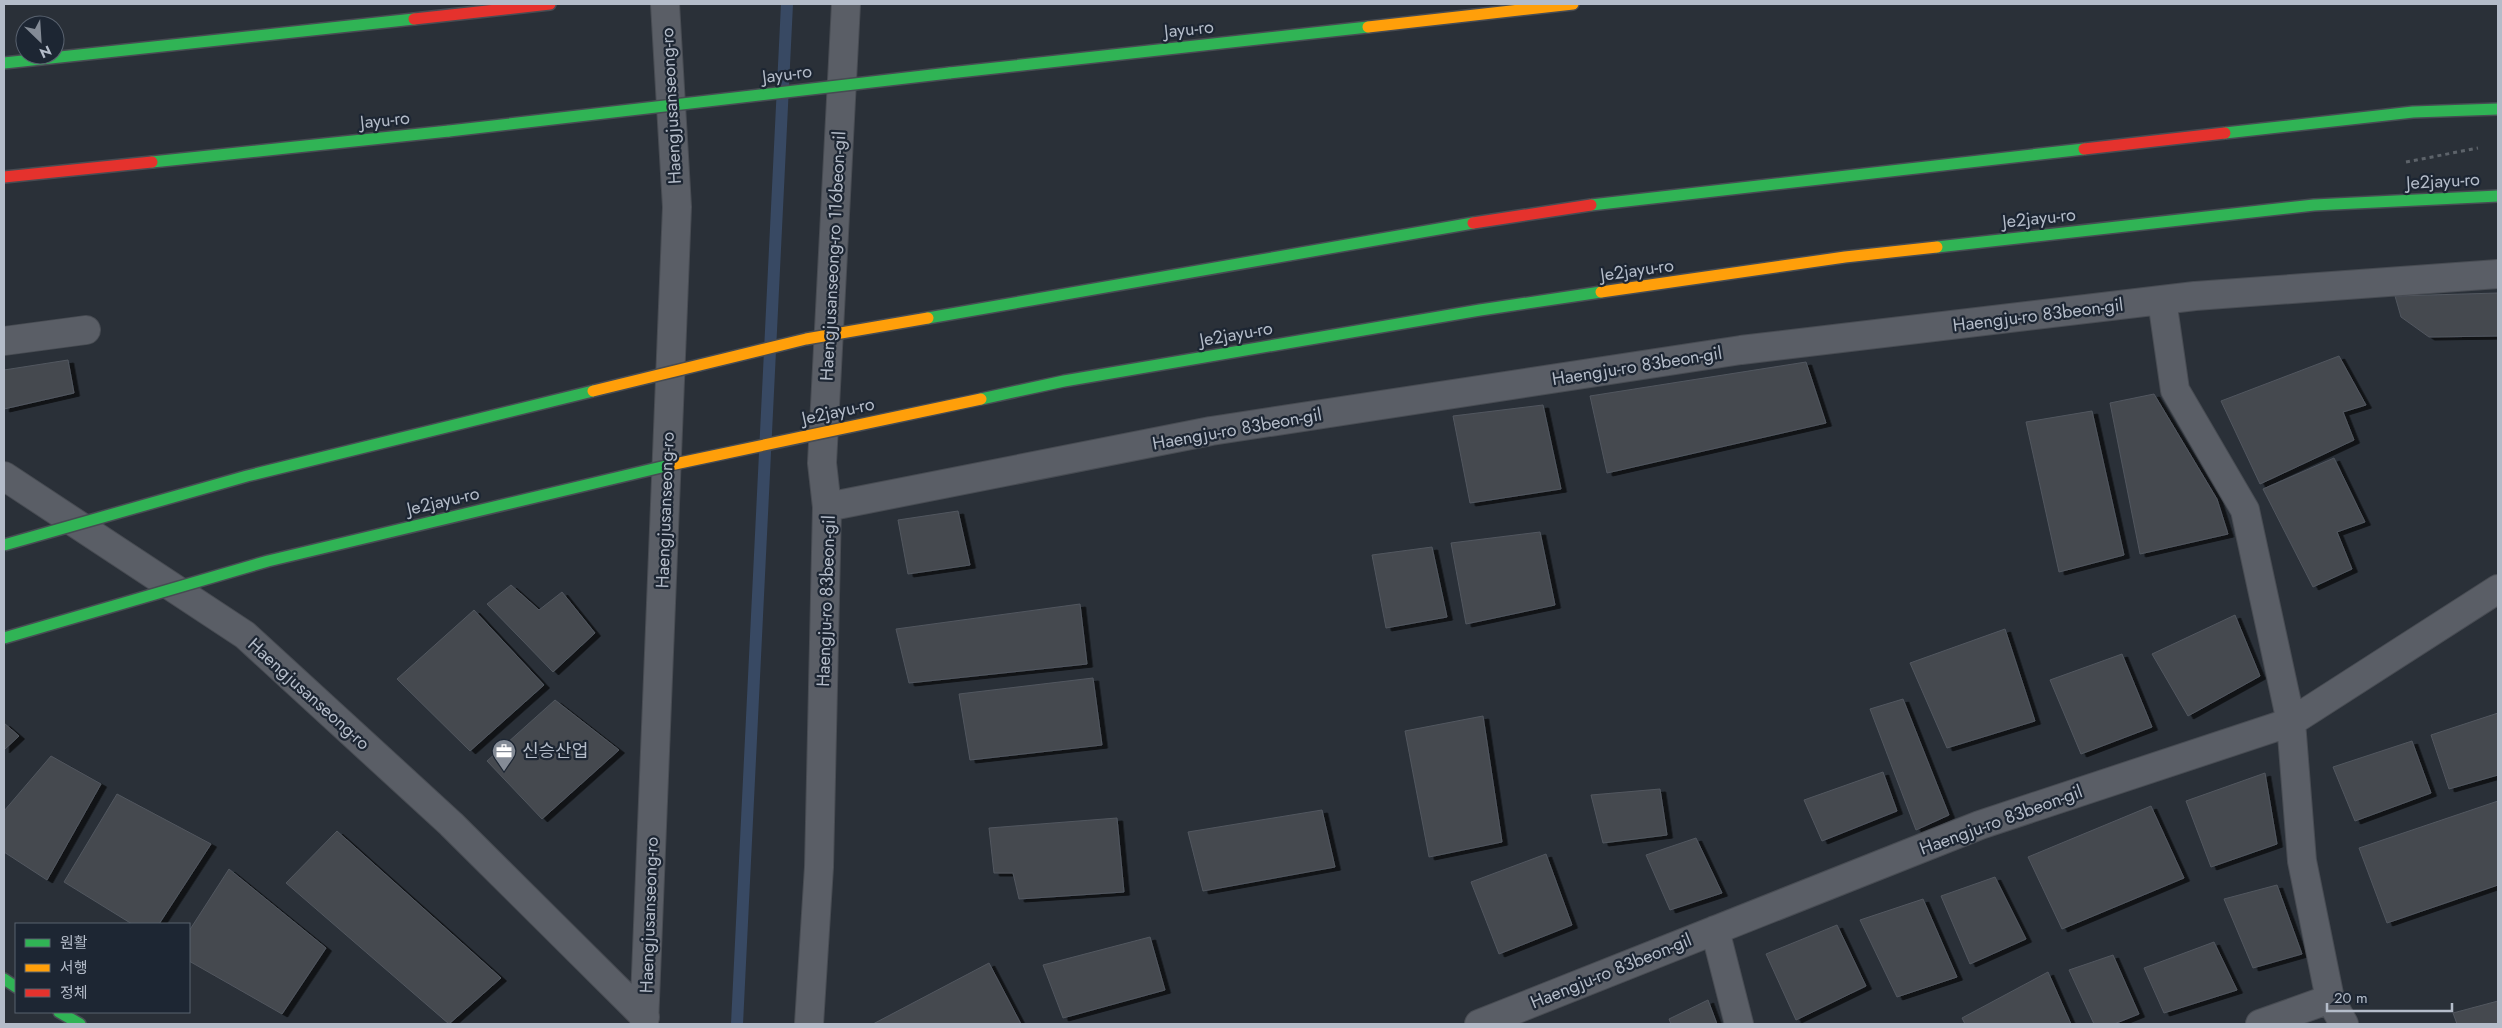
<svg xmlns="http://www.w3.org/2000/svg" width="2502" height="1028" viewBox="0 0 2502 1028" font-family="Jost,'Noto Sans KR',sans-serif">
<defs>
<filter id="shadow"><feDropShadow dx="5.5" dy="3" stdDeviation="0" flood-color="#0009"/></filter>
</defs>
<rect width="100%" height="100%" fill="#2a3038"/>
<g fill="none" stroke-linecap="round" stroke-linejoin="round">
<path stroke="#384963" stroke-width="12" d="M 737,1024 L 787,4"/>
</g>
<path fill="#444950" stroke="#52575f" filter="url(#shadow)" d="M 2498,293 L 2498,336 L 2429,337 L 2401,317 L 2395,296 Z
M 2339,356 L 2366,405 L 2343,412 L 2354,440 L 2260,484 L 2221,401 Z
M 68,360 L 74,393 L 4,409 L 4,370 Z
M 1806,362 L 1826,423 L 1607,473 L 1590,396 Z
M 2154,394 L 2217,499 L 2228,534 L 2140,554 L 2110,403 Z
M 1543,405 L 1561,489 L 1470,503 L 1453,416 Z
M 2092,411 L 2124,555 L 2059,572 L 2026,422 Z
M 2334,458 L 2365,522 L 2337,532 L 2352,569 L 2313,587 L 2263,489 Z
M 958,511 L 970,565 L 908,574 L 898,520 Z
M 1540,532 L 1555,605 L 1466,624 L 1451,543 Z
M 1432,547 L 1447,617 L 1386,628 L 1372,555 Z
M 511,585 L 539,610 L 562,592 L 595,633 L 553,672 L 487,604 Z
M 1080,604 L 1087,664 L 909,683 L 896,629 Z
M 474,610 L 544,685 L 470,751 L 397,679 Z
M 2235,615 L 2260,676 L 2188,716 L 2152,654 Z
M 2005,629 L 2035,721 L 1947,748 L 1910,663 Z
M 2122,654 L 2152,727 L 2081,754 L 2050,680 Z
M 1093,678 L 1102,745 L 970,760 L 959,694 Z
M 1903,699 L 1949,815 L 1916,830 L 1870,709 Z
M 555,700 L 619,750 L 542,819 L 487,761 Z
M 2498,713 L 2498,775 L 2449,789 L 2431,735 Z
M 1483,716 L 1502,842 L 1429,857 L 1405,731 Z
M 4,723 L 19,736 L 4,750 Z
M 2412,741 L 2431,793 L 2355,821 L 2333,767 Z
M 51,756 L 101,784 L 47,880 L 4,852 L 4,811 Z
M 1883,772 L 1897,811 L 1822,841 L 1804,800 Z
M 2265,773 L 2277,844 L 2211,867 L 2186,801 Z
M 1660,789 L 1667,835 L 1603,843 L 1591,795 Z
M 117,794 L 211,844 L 159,924 L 132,924 L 64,882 Z
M 2498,801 L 2498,885 L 2387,923 L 2359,848 Z
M 2151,806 L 2184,878 L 2062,929 L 2028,857 Z
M 1322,810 L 1335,867 L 1203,891 L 1188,832 Z
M 1117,818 L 1124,892 L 1019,899 L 1013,873 L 994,873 L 989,828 Z
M 337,831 L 501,978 L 449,1024 L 286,883 Z
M 1696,838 L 1722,893 L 1670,910 L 1646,855 Z
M 1546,854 L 1572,925 L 1499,954 L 1471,882 Z
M 229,869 L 326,948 L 282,1014 L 189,961 L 189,931 Z
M 1995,877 L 2026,939 L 1970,964 L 1941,896 Z
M 2277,885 L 2302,954 L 2253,968 L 2224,899 Z
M 1923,899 L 1957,977 L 1897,997 L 1860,920 Z
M 1837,925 L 1866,986 L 1796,1020 L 1766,954 Z
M 1150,937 L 1165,990 L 1063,1018 L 1043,965 Z
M 2214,942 L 2237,990 L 2164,1013 L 2144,968 Z
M 2113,955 L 2139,1014 L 2114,1024 L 2094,1024 L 2069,970 Z
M 989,963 L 1021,1024 L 873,1024 Z
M 2048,972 L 2071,1024 L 1965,1024 L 1962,1018 Z
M 1708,1000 L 1717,1024 L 1671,1024 L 1669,1019 Z
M 2498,1001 L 2498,1024 L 2457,1024 L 2453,1013 Z"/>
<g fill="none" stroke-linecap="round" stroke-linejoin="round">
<g stroke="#484c53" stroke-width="30">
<path id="street" d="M 2162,300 L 2175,390 L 2245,510 L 2291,722 L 2302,861 L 2330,999 L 2344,1024
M 4,341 L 86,330
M 4,476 L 245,635 L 451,824 L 645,1017
M 827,507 L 1211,431 L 1741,350 L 2195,296 L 2498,274
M 1715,930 L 1739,1024
M 644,1024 L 677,207 L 665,4
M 809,1024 L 819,867 L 827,507 L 822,463 L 846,4
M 1479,1024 L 1980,825 L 2291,722 L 2498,589
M 2260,1024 L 2330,999"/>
</g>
<g stroke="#484c53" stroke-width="14">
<path id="fast" d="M 4,63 L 414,19
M 949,73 L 1368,27
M 152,162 L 449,131
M 4,979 L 16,987
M 59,1012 L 80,1024"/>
</g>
<g stroke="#484c53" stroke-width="14">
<path id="slow" d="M 1368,27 L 1573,4"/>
</g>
<g stroke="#484c53" stroke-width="14">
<path id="jam" d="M 414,19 L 550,4
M 4,177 L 152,162"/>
</g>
<path stroke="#5d636a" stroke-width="3" stroke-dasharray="4 4" stroke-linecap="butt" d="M 2406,162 L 2478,148"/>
<use href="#street" stroke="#5a5e66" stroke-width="28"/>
<use href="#fast" stroke="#30b455" stroke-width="11"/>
<use href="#slow" stroke="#ff9f0a" stroke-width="11"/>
<use href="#jam" stroke="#e5322d" stroke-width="11"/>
<g stroke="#474c53" stroke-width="14" stroke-linecap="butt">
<path id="fast-bridge" d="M 449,131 L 949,73
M 2225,133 L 2413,112 L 2498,109
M 1591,205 L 2084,149
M 1937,247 L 2314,205 L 2498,196
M 928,318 L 1473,223
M 981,399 L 1064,381 L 1480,310 L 1601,292
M 4,545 L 247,476 L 593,391
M 4,638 L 268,561 L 670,465"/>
</g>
<g stroke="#474c53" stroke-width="14" stroke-linecap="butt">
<path id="slow-bridge" d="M 1601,292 L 1845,257 L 1937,247
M 593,391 L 806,339 L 928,318
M 670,465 L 981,399"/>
</g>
<g stroke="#474c53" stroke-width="14" stroke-linecap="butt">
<path id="jam-bridge" d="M 2084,149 L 2225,133
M 1473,223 L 1591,205"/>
</g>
<use href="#fast-bridge" stroke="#30b455" stroke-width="11"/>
<use href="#slow-bridge" stroke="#ff9f0a" stroke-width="11"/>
<use href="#jam-bridge" stroke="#e5322d" stroke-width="11"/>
</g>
<defs>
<g id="office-pin" transform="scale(1.25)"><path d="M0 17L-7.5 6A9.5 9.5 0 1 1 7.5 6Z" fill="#848b96" stroke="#1d2633"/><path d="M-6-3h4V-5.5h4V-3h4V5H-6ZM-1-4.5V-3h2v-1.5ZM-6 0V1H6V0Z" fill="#fff"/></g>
</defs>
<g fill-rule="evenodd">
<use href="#office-pin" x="504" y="751"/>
</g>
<g text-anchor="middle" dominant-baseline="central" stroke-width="4.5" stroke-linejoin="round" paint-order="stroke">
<g font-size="18" fill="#b4bcc9" stroke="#1d2633">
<text transform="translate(1189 29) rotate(-6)">Jayu-ro</text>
<text transform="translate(787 74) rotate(-7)">Jayu-ro</text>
<text transform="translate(671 106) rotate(-93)">Haengjusanseong-ro</text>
<text transform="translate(385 120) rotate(-6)">Jayu-ro</text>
<text transform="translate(2443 181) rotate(-3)">Je2jayu-ro</text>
<text transform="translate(2039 218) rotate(-6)">Je2jayu-ro</text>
<text transform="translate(833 256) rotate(-87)">Haengjusanseong-ro 116beon-gil</text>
<text transform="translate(1637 270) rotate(-8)">Je2jayu-ro</text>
<text transform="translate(2038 315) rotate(-7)">Haengju-ro 83beon-gil</text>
<text transform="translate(1236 334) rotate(-10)">Je2jayu-ro</text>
<text transform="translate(1637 366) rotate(-9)">Haengju-ro 83beon-gil</text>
<text transform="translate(838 411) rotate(-12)">Je2jayu-ro</text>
<text transform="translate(1237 429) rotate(-10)">Haengju-ro 83beon-gil</text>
<text transform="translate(443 501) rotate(-13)">Je2jayu-ro</text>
<text transform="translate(665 510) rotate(-88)">Haengjusanseong-ro</text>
<text transform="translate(826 601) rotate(-88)">Haengju-ro 83beon-gil</text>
<text transform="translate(309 694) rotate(42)">Haengjusanseong-ro</text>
<text transform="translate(2001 820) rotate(-20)">Haengju-ro 83beon-gil</text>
<text transform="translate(649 915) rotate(-88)">Haengjusanseong-ro</text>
<text transform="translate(1611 971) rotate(-22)">Haengju-ro 83beon-gil</text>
</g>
<g font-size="18" fill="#b4bcc9" stroke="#1d2633" text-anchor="start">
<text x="522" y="751">신승산업</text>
</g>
</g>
<rect width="2502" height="1028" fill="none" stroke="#b4bcc9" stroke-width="10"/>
<rect x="15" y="923" width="175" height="90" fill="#1d2633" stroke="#59626f"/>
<rect x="25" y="939" width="25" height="8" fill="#30b455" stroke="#59626f"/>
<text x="60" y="948" font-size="15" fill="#b4bcc9">원활</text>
<rect x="25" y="964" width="25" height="8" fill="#ff9f0a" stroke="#59626f"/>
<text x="60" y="973" font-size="15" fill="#b4bcc9">서행</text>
<rect x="25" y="989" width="25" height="8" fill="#e5322d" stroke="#59626f"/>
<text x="60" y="998" font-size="15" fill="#b4bcc9">정체</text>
<g transform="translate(40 40) rotate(155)"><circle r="24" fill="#1d2633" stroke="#59626f"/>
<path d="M0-4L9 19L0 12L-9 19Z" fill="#848b96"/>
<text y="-8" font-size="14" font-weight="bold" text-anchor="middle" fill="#b4bcc9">N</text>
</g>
<path d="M2327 1003v8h125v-8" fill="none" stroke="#b4bcc9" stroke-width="2.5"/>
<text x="2334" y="1003" font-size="15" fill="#b4bcc9" stroke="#1d2633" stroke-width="4" paint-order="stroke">20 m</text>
</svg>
